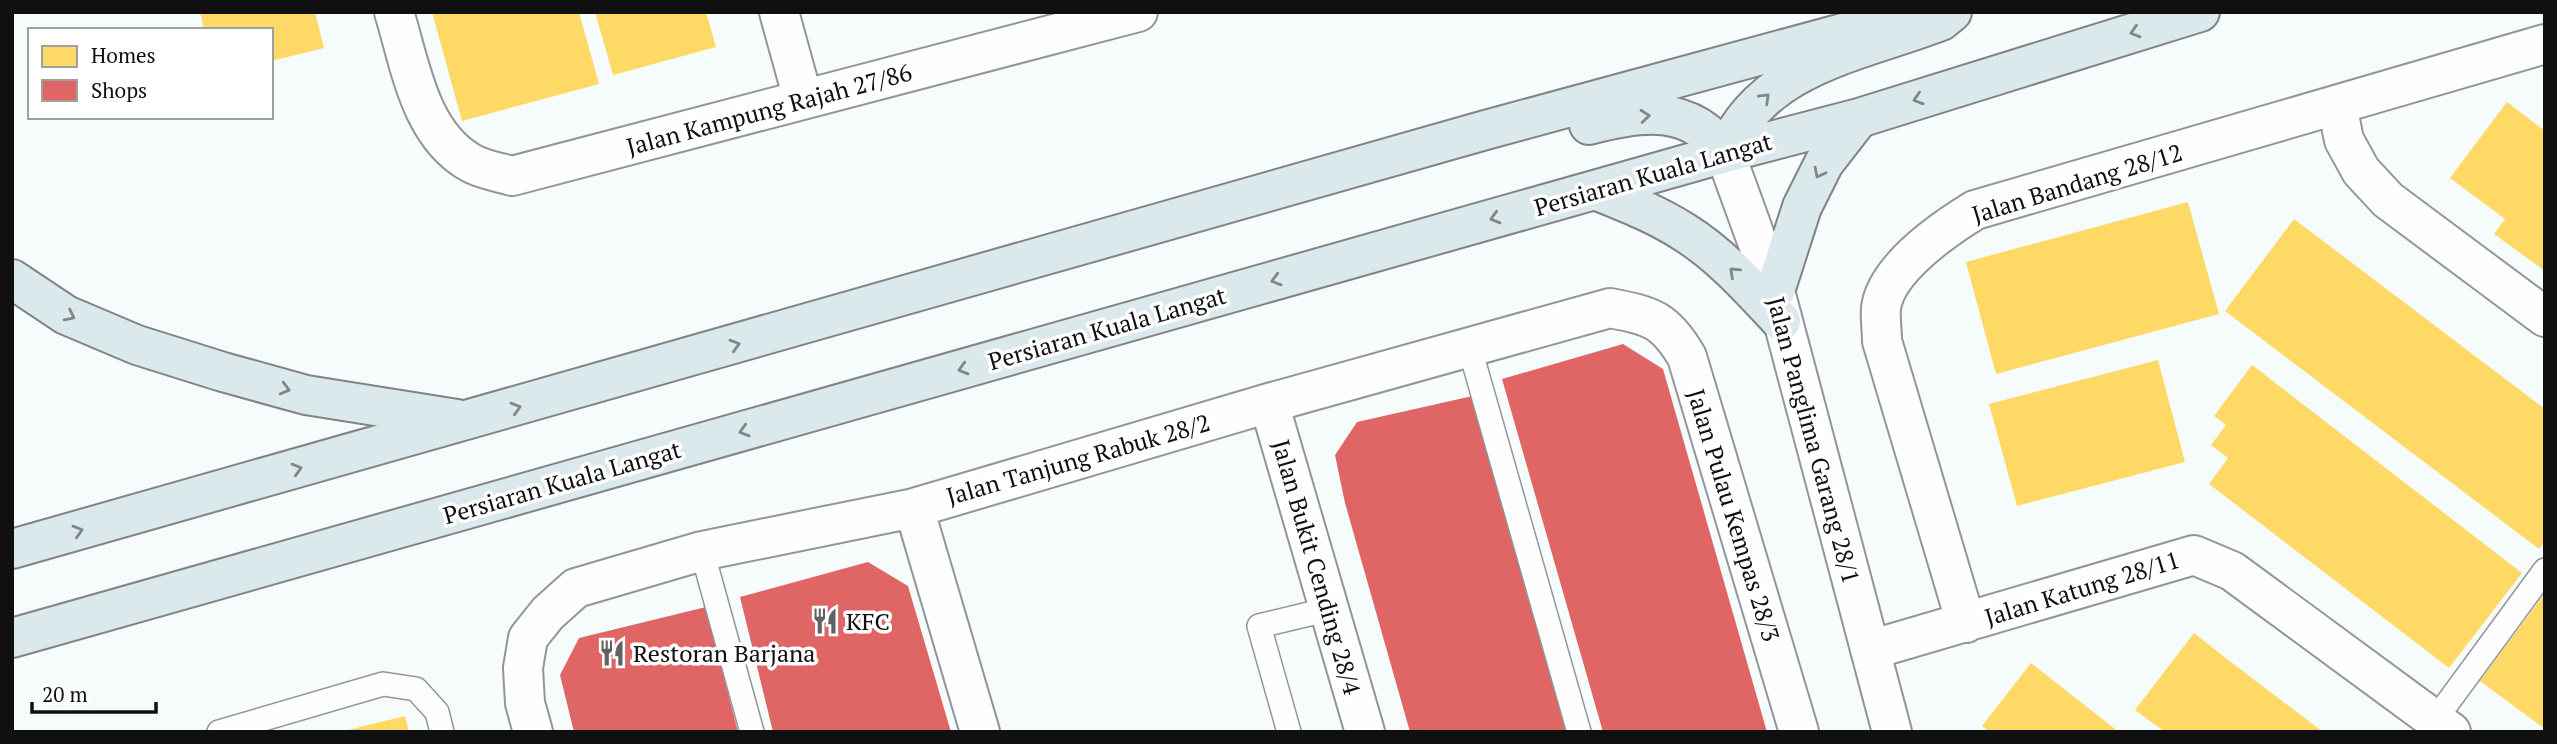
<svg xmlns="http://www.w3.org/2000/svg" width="2557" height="744" viewBox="0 0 2557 744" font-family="'PT Serif',serif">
<rect width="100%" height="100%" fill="#f6fbfc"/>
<path fill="#ffd966" d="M 200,12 L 315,12 L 324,48 L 271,61 L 271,30 L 204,30 Z
M 432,12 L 579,12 L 599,84 L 462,121 Z
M 595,12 L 706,12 L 716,47 L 613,75 Z
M 2507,102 L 2545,131 L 2545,271 L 2494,234 L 2505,219 L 2450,178 Z
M 2188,202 L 2219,314 L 1996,374 L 1966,262 Z
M 2294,219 L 2545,409 L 2545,541 L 2539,549 L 2225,311 Z
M 2158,360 L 2185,462 L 2017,506 L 1989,404 Z
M 2252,365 L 2522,573 L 2449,668 L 2209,484 L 2228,458 L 2211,445 L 2226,425 L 2214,416 Z
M 2545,593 L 2545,729 L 2480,681 Z
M 2194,633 L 2227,659 L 2323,732 L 2165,732 L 2135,710 Z
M 2031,663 L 2115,729 L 2119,732 L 1990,732 L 1982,726 Z
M 405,716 L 409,732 L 345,732 L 344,731 Z"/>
<path fill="#e06666" d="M 1623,344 L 1663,369 L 1767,732 L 1603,732 L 1502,379 Z
M 1477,395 L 1574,732 L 1410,732 L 1345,503 L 1335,455 L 1357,422 Z
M 868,562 L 908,586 L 951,732 L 773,732 L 740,597 Z
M 706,607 L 738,732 L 574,732 L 560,675 L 579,638 Z"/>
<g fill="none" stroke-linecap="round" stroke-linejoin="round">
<g stroke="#949696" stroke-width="26">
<path id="service" d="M 1470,349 L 1579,732
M 702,551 L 752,732
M 2435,720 L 2545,570
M 219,732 L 383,684 L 416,689 L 437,712 L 442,732
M 1289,732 L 1259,626 L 1330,609"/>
</g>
<g stroke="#949696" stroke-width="42">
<path id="minor" d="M 394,12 C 410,63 419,134 471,163 C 483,170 499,172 512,176 L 1138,12
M 779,12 L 803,99
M 2337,105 L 2344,140 L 2361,171 L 2388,200 L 2545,317
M 1725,153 L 1775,291 L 1892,732
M 1269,403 L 1365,732
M 914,508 L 980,732
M 1966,623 L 1882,341 C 1882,330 1880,319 1881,308 C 1886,269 1944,229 1975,210 L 2545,44
M 1870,650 L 2194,555 L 2232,571 L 2451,732
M 533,732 L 525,703 L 523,668 L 528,638 L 548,613 L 576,588 L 702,551 L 914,508 L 1269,403 L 1610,308 C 1651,316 1665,319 1687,357 L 1799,732"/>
</g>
<g stroke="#818384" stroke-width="42">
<path id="primary" d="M 1589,125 C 1641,111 1691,104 1725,153
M 1725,153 C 1762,64 1861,52 1941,21 L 1952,12
M 1595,190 C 1625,202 1656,214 1684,232 C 1721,255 1751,289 1781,321
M 12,279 L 66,315 L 137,345 L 223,372 L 306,395 L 457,419
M 1775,291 L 1802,207 L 1824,163 L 1859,118
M 12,549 L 1482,131 L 1920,12
M 12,638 L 1725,153 L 1859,118 L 2200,12"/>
</g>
<use href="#service" stroke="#fefeff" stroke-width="23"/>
<use href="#minor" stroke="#fefeff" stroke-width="38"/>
<use href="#primary" stroke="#dbe9ec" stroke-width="38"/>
</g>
<defs><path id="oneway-chevron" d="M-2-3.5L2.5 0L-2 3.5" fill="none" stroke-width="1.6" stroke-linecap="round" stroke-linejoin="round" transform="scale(1.75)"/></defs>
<g stroke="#808789">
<use href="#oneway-chevron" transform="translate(2135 32) rotate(163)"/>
<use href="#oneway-chevron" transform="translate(1765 98) rotate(-44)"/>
<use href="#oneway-chevron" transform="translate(1918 99) rotate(163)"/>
<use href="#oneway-chevron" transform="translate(1645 116) rotate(-5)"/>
<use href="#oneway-chevron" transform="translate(1819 173) rotate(117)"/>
<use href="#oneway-chevron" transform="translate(1495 218) rotate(164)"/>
<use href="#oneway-chevron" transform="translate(1734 272) rotate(-137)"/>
<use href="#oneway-chevron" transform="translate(1276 280) rotate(164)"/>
<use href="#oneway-chevron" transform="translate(70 316) rotate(26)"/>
<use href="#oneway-chevron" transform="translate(735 345) rotate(-16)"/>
<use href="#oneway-chevron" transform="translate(963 369) rotate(164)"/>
<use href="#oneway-chevron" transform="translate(285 389) rotate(15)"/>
<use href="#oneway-chevron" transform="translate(516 408) rotate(-16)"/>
<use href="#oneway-chevron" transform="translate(744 431) rotate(164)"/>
<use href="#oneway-chevron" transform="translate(297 469) rotate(-16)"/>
<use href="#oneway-chevron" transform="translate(78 531) rotate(-16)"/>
</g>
<defs>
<g id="restaurant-bare" transform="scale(2.1)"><path d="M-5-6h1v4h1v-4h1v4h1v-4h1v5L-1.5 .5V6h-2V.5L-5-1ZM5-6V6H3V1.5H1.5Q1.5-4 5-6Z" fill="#606263" stroke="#fff" stroke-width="2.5" paint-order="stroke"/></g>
</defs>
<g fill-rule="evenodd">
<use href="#restaurant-bare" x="825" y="621"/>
<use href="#restaurant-bare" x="612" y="653"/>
</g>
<g text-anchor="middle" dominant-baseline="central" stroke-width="7" stroke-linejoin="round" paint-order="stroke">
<g font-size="24" fill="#101010" stroke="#fff">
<text transform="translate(769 109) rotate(-15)">Jalan Kampung Rajah 27/86</text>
<text transform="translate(1653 174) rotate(-16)">Persiaran Kuala Langat</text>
<text transform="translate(2077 183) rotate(-17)">Jalan Bandang 28/12</text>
<text transform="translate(1107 328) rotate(-16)">Persiaran Kuala Langat</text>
<text transform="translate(1814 440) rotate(75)">Jalan Panglima Garang 28/1</text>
<text transform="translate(1078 459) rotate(-16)">Jalan Tanjung Rabuk 28/2</text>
<text transform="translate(562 482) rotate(-16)">Persiaran Kuala Langat</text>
<text transform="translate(1734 515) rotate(73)">Jalan Pulau Kempas 28/3</text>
<text transform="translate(1317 567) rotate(74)">Jalan Bukit Cending 28/4</text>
<text transform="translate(2082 588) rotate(-17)">Jalan Katung 28/11</text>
</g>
<g font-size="24" fill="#101010" stroke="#fff" text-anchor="start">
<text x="846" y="621">KFC</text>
<text x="633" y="653">Restoran Barjana</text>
</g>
</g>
<rect width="2557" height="744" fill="none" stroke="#101010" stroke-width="28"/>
<rect x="28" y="28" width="245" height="91" fill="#ffffff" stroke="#9f9f9f" stroke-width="2"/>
<rect x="42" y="46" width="35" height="21" fill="#ffd966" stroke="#9f9f9f" stroke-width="2"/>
<text x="91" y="63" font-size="21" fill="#101010">Homes</text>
<rect x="42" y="80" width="35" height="21" fill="#e06666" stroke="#9f9f9f" stroke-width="2"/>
<text x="91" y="98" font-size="21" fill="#101010">Shops</text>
<path d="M32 702v10h124v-10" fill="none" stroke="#101010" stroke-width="3.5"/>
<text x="42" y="702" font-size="21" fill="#101010" stroke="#ffffff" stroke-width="5" paint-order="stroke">20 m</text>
</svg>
